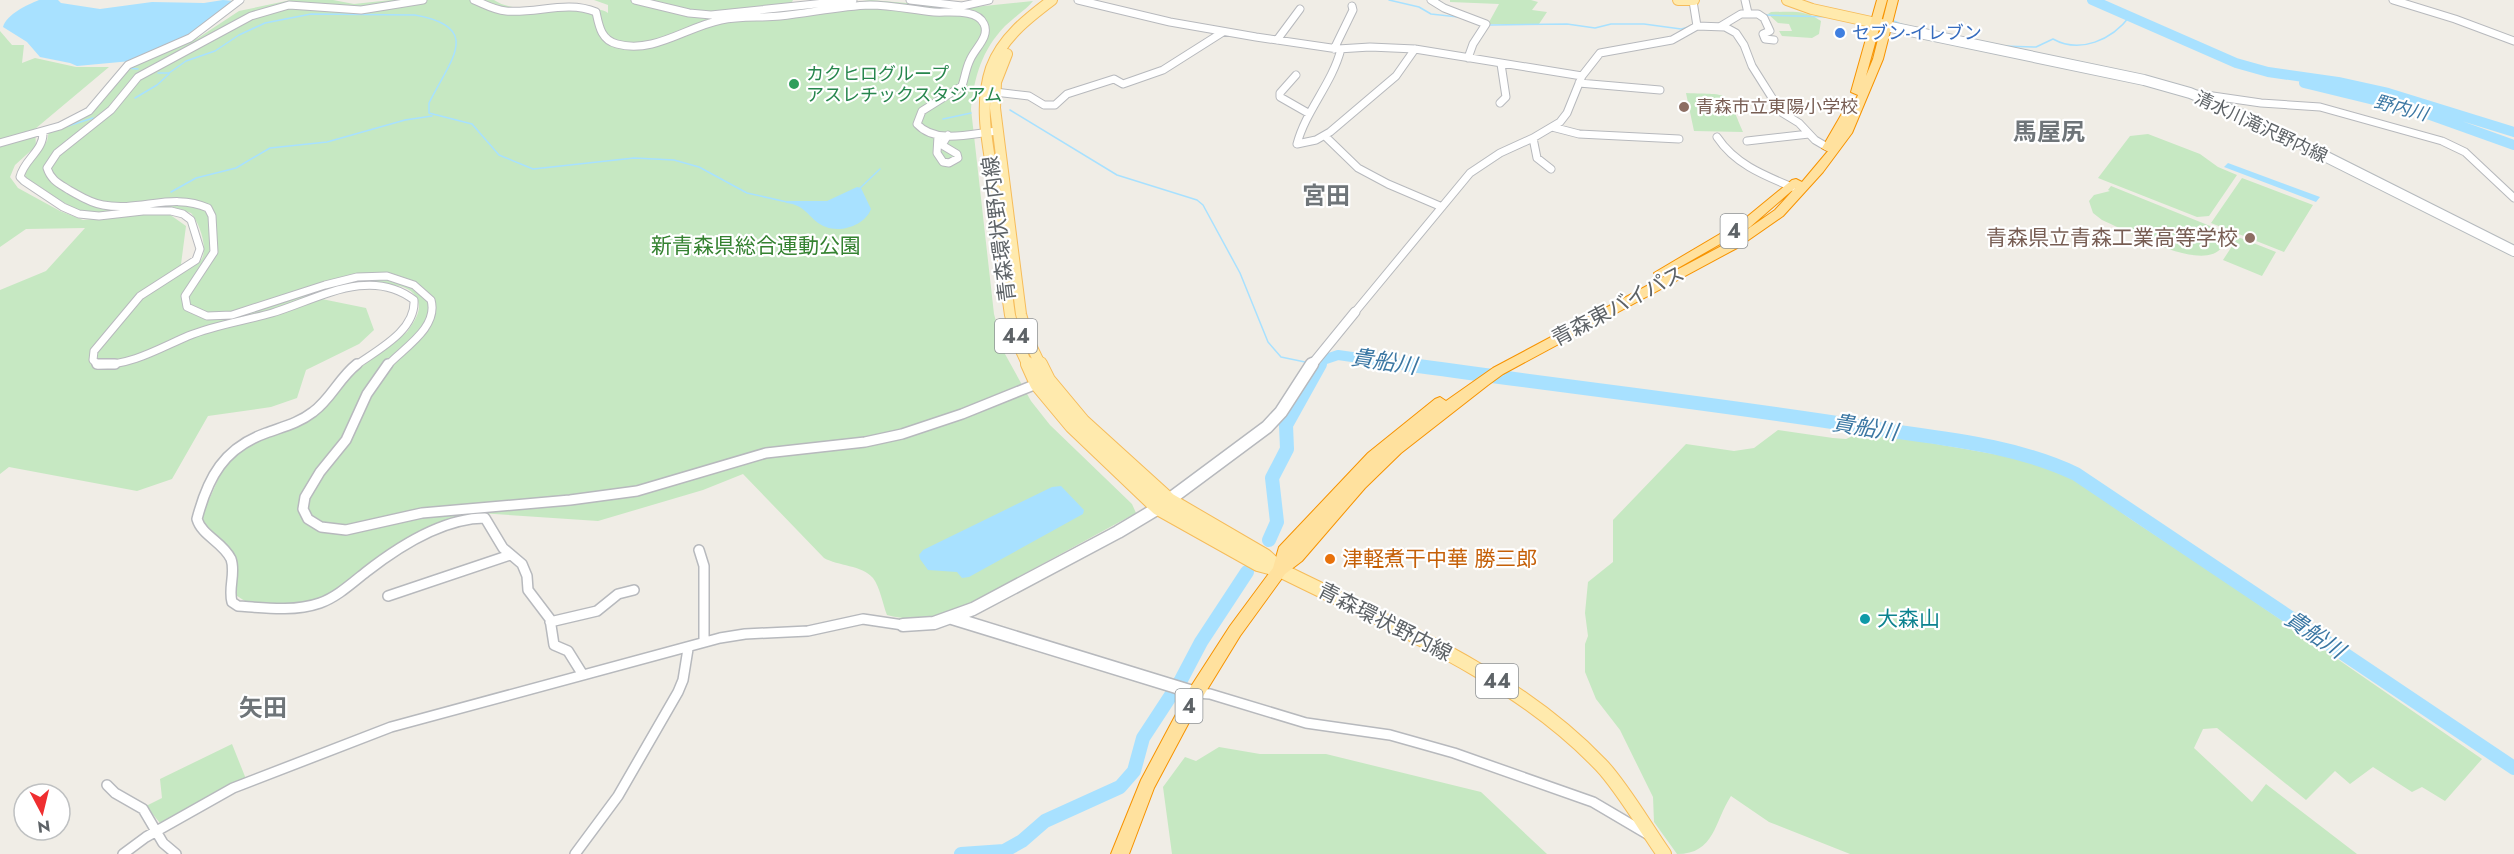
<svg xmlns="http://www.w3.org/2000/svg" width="2514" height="854" viewBox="0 0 2514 854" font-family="Jost,'Noto Sans JP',sans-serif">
<rect width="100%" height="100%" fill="#f0ede6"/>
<path fill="#c6e8c2" d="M 291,0 L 333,0 L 354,4 L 391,0 L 494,0 C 521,19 590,0 608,13 L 608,5 L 594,0 L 793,0 L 788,10 L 871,0 L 965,8 L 1033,1 C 1027,9 1013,18 1005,26 C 982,50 974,77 971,109 L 994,314 L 1005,354 L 1031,401 L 1050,425 L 1132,504 L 1136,513 L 956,611 C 933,617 910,622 887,615 C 883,605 880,587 873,578 C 862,565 838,566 824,558 L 743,474 L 703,490 L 598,521 L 479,513 L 471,514 L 403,541 L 340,588 L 321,599 L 297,604 L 248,603 L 234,594 L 236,565 L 233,552 L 205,525 L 203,518 L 204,511 L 225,464 L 241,448 L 319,412 L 331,401 L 349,376 L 407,332 C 414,322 424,309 416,297 C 401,271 336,293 312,297 L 366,308 L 374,330 L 359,344 L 306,370 L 297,398 L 271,407 L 208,416 L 172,479 L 137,491 L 9,467 L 0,474 L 0,290 L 46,271 L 85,228 L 26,229 L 0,247 L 0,31 L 12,45 L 24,45 L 22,63 L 35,58 L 76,67 L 109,67 L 35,129 L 36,146 L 15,165 L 10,177 L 18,188 L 60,211 L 83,220 L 145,214 L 169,214 L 186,226 L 180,272 C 186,269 196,266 201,260 C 209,249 199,222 191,213 L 172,207 L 100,215 L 78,211 L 28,181 L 24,173 L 47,141 L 49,131 L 90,114 L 99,106 L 115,83 L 131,65 L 198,38 L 239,11 Z
M 1450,0 L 1531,0 L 1538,2 L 1532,10 L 1547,12 L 1539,24 L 1488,24 L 1499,4 L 1450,2 Z
M 1771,12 C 1790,12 1805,9 1821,21 L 1819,34 L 1812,38 L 1782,36 L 1779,31 L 1792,31 L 1789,24 L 1778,23 L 1768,14 Z
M 1686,93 C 1732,95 1725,89 1743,132 L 1694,131 Z
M 2148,134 L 2200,154 L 2218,167 L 2237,175 L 2209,216 L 2197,217 L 2098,178 L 2130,136 Z
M 2242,178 L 2313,205 L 2284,252 L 2211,223 Z
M 2111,186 L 2220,230 L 2214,234 L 2223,242 L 2222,247 C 2203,274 2126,230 2102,220 L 2093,213 L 2089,201 L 2094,195 L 2110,191 L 2108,190 Z
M 2238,237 L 2276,252 L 2262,276 L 2223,260 Z
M 1778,430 L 1833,438 L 1846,439 L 1858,434 L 1919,441 L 2028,460 L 2080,481 L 2129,518 L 2213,573 L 2482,759 L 2445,801 L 2422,787 L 2412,792 L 2373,767 L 2350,784 L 2335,771 L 2306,800 L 2217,728 L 2203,729 L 2194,748 L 2252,802 L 2266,784 L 2357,854 L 1850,854 L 1769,822 L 1731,796 C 1714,822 1715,854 1677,854 L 1654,822 L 1653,797 L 1620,730 L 1596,699 L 1585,672 L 1585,644 L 1588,636 L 1585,613 L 1588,582 L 1613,562 L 1613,520 L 1686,444 L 1734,451 L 1754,448 Z
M 232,744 L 246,779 L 160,823 L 146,806 L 162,798 L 160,779 Z
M 1219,747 L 1260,754 L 1326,754 L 1481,792 L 1547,854 L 1172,854 L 1163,787 L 1185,757 L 1196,761 Z"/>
<path fill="#a8e1ff" d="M 39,0 L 58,0 L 61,3 L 100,9 L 152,2 L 204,3 L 223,0 L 234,1 L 193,34 L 131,61 L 77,66 L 70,63 L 40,57 L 27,42 L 3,27 C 7,14 27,5 39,0 Z
M 2228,163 L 2320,197 L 2316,202 L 2224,167 Z
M 857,187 L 861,188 L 871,209 C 865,225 842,233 826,227 C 809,221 808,205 786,203 L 787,201 L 827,201 Z
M 1061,486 L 1084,510 L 1083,514 L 969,577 L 962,578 L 957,572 L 928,570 L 920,559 L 919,555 L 923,550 L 1052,487 Z"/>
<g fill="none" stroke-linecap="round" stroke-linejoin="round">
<path stroke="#a8e1ff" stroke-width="1.5" d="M 1389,0 L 1419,7 L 1431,14 L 1458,17
M 1765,15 L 1831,17
M 1894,21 L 1903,25
M 1490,25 L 1567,24 L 1595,28 L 1611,24 L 1644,24 L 1681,29 L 1689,27
M 2002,46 L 2036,47 L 2053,39 C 2080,54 2112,40 2130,16
M 127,68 L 138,69
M 158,73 L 169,73 L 186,61 L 215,51 L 239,35 L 265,23 L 311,14 L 415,15 C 484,27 450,60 429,103 L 429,113 L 472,124 L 499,155 L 533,169 L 634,158 L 674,160 L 699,167 L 747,193 L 787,202
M 135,98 L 157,85 L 169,74
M 1010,110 L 1117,175 L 1197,200 L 1203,205 L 1240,273 L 1268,342 L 1281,357 L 1305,362
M 943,119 L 971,113
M 68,126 L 93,118
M 858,190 L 880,169
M 171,192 L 196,178 L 236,168 L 270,148 L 327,142 L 405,120 L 432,116"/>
<path stroke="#a8e1ff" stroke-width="10" d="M 2092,0 L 2236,63 L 2268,72 L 2338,82 L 2388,93 L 2514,132
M 2304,83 L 2419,111 L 2514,145
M 1319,366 L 1323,360 L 1338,355 L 1416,366"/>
<path stroke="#a8e1ff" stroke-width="14" d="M 1405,364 C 1558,386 1712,403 1864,427 C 1935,438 2011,443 2076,474 L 2514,768
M 1269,540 L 1277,522 L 1272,478 L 1287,449 L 1286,425 L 1320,364
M 961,854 L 1004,851 L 1022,841 L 1045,821 L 1120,787 L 1134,771 L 1143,738 L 1181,680 L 1201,642 L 1247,572"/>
<g stroke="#b7b9bd" stroke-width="9">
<path id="minor-far1" d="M 474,0 C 484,4 494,10 506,11 C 536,14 567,0 596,12 C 599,26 601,40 617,44 C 654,54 686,27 721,20 C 741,16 761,18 780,16 C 810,13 840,6 870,5 C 892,5 912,10 934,12 C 948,13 977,8 984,24 C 990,37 975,48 970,60 C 966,68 965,77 962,86 L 922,111 L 917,124 C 936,145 973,133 998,131
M 635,0 L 689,13 L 711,15 L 853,0
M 910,0 L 962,6 L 989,0
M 1078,0 L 1170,22 L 1256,37 L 1338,49 L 1370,47 L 1415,49 L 1582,76
M 1431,0 L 1444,8 L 1486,24 L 1473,44 L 1468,58
M 1745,0 L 1748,13
M 2393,0 L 2455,19 L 2514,41
M 1693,1 L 1697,26
M 1721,26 L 1741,14 L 1758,14 L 1764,18 L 1770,31 L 1763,34 L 1765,39 L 1774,40
M 1277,40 L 1300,9
M 1334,49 L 1353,10 L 1352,6
M 1341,49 C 1332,84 1306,110 1297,144 L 1316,140 L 1330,132 L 1396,76 L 1415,49
M 1296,75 L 1280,93 L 1280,97 L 1308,113
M 1579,83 L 1660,90
M 995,92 L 1029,96 L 1044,105 L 1055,105 L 1067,94 L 1114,79 L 1123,84 L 1163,70 L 1223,32
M 2199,94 L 2261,103 L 2320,107 L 2442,141 L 2465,152 L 2514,198
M 1500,103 L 1506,97 L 1501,64
M 1552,127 L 1579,134 L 1679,139
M 43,132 C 44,151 24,159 20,177 L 24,181 L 63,207 L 79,214 L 99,216 L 143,211 L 171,211 L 183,214 L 191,220 L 200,249 L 196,260 L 140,296 L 94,351 L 93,360 L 98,365 C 132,365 158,349 188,336 C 215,325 244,321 272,313 C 318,299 370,266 414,300 C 416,331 377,350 355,366
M 938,136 L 937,153 L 943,162 L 949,163 L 958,158 L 957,154 L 942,145 L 948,135
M 1326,137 L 1358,168 L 1388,184 L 1442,207
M 1717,137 C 1735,164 1763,175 1792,187
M 1533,138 L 1537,158 L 1551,169
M 1747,141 L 1809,134
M 0,143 L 60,126 L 89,111 L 128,65 L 190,38 L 240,0
M 1355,312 L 1470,173 L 1500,153 L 1533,138 L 1560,122 L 1567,113 L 1582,76 L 1600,53 L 1672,40 L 1697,26 L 1725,27 L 1736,33 L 1744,45 L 1752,66 L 1781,112 L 1799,123 L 1815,140 L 1827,147
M 387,366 C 402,349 439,328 431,300 L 414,285 L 387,276 L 357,277 L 325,285 L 232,315 L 207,316 L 187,307 L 185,296 L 214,252 L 212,216 L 208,208 C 173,192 140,212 103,205 C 90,203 80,196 69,190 C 58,183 51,180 47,168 L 57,153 L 111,110 L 138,77 L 251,16 L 289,5 L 361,10 L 423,0"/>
</g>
<g stroke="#b7b9bd" stroke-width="12">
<path id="minor" d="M 97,364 L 115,364
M 357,364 C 339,378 331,399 313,412 C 299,423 282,427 266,433 C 224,448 208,477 197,519 C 202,536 223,542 231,559 C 236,573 228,588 232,602 L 238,606 C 265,608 294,612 320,603 C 337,597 352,583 366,572 C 398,547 443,518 485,518 L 503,548 L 522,564 L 527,576 L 528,590 L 550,619 L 554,645 L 568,651 L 583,675
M 388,364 L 367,394 L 346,440 L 320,472 L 305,497 L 303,509 L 308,519 L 321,527 L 346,530 L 422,513 L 570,500 L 637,491 L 766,453 L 865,442 L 902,434 L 962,414 L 1039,383
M 699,550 L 704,566 L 704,642
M 388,596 L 510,555
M 550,622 L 597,611 L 618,594 L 634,590
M 1196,693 L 1210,694 L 1306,723 L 1390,735 L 1454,753 L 1593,802 L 1649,835
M 107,785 L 115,793 L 143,809 L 163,843 L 176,854
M 123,854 L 146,837 L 233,788 L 391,727 L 720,638 L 745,634 L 808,631 L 863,619 L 903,625
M 575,854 L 618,796 L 678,692 L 683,680 L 688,649"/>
</g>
<g stroke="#b7b9bd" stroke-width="11">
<path id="tertiary-far1" d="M 1311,366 L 1355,312"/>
</g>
<g stroke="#b7b9bd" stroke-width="15">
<path id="tertiary" d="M 952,618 L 1196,693
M 903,625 L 934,623 L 973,609 L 1118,532 L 1158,508 L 1267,427 L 1281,412 L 1312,364"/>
</g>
<g stroke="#b5babe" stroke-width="12">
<path id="secondary" d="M 1886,26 L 2144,80 L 2190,93 L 2241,114 L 2514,251"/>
</g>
<g stroke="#f6bc5a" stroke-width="12">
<path id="primary-far1" d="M 1678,0 L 1694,0
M 1787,0 L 1812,9 L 1885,25
M 1007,54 L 996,82 L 995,108 L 1021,314 L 1028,339 L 1041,366
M 1028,366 L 1018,344 L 1010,315 C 1004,275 1001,235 996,196 C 990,154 977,109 991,68 C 1002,38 1028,18 1052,0"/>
</g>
<g stroke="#f6bc5a" stroke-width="16">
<path id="primary" d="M 1028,364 L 1037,384 L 1072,426 L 1158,508 L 1258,564 L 1280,570 C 1392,626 1513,673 1601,765 C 1622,787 1645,827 1664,854
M 1040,364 L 1048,380 L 1083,422 L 1169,500 L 1265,556 L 1277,567"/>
</g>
<g stroke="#f79300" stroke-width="2">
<path id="trunk" d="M 1877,0 L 1887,0 L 1866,76 L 1873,59 L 1888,0 L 1898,0 L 1883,59 L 1852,133 L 1823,172 L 1783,216 L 1737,248 L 1503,374 L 1488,385 L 1401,453 L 1365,488 L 1302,561 L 1285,574 L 1240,636 L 1202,698 L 1154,788 L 1129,854 L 1111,854 L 1141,780 L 1190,688 L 1230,626 L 1273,568 L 1279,547 L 1368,453 L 1435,399 L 1440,397 L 1446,401 L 1493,368 L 1729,242 L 1775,210 L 1796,187 L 1750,227 L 1664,276 L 1660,277 L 1654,273 L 1742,221 L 1792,180 L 1796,179 L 1802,182 L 1828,151 L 1822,148 L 1844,110 L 1845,108 L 1852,108 L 1858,95 L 1851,92 Z"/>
</g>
<use href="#minor-far1" stroke="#fff" stroke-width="7"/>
<use href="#minor" stroke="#fff" stroke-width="9"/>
<use href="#tertiary-far1" stroke="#fff" stroke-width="9"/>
<use href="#tertiary" stroke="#fff" stroke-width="12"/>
<use href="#secondary" stroke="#fff" stroke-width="10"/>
<use href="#primary-far1" stroke="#ffeaad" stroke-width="10"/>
<use href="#primary" stroke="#ffeaad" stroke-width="14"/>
<use href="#trunk" fill="#ffe19e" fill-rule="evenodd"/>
</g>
<circle fill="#3f7fe0" stroke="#fff" stroke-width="2" cx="1840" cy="33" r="6"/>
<circle fill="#2e9e5b" stroke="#fff" stroke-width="2" cx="794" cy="84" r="6"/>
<g fill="#8d6e63" stroke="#fff" stroke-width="2">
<circle cx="1684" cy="107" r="6"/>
<circle cx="2250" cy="238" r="6"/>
</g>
<circle fill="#e8710a" stroke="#fff" stroke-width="2" cx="1330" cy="559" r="6"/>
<circle fill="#0f9aa8" stroke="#fff" stroke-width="2" cx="1865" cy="619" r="6"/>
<g text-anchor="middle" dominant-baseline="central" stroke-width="4.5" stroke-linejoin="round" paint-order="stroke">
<g font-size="18" fill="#366cbe" stroke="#fff" text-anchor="start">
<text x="1852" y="33">セブン-イレブン</text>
</g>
<g font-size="18" fill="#27864d" stroke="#fff" text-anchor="start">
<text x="806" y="74">カクヒログループ<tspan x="806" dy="21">アスレチックスタジアム</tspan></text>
</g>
<g font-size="18" fill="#785e54" stroke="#fff" text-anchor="start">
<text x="1696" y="107">青森市立東陽小学校</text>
</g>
<g font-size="18" font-style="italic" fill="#3b77a3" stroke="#fff">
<text transform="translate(2401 108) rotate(15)">野内川</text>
</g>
<g font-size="18" fill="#5e6367" stroke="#fff">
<text transform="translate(2261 127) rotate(25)">清水川滝沢野内線</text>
</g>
<g fill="#fff" stroke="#8e9295" stroke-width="1.5">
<rect x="1720.5" y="214" width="27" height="34" rx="4.5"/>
<rect x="995" y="319" width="42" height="34" rx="4.5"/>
<rect x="1476" y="664" width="42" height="34" rx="4.5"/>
<rect x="1175.5" y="689" width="27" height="34" rx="4.5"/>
</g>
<g font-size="20" font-weight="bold" fill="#5e6367">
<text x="1734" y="231">4</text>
<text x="1016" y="336">44</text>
<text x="1497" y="681">44</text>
<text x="1189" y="706">4</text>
</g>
<g font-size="21" fill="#5e6367" stroke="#fff">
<text transform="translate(999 229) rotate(-97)">青森環状野内線</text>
<text transform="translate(1618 306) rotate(-28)">青森東バイパス</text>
<text transform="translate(1385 622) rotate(27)">青森環状野内線</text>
</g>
<g font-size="21" fill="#785e54" stroke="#fff" text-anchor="end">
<text x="2238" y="238">青森県立青森工業高等学校</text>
</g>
<g font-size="21" fill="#358231" stroke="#fff">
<text x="756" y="246">新青森県総合運動公園</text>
</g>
<g font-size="21" fill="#c56008" stroke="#fff" text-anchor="start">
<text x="1342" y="559">津軽煮干中華 勝三郎</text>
</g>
<g font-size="21" fill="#0d838f" stroke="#fff" text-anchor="start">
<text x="1877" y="619">大森山</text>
</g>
<g font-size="22" font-style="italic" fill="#3b77a3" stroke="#fff">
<text transform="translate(1384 361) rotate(8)">貴船川</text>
<text transform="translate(1865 427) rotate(9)">貴船川</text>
<text transform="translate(2315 634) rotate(34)">貴船川</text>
</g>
<g font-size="24" font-weight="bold" fill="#6f7579" stroke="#fff">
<text x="2049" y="131">馬屋尻</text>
<text x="1326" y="195">宮田</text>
<text x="263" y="707">矢田</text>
</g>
</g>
<g transform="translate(42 812) rotate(173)"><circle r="28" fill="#ffffff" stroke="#bfc1c2" stroke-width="1.5"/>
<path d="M0-4.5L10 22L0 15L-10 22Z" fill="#ef2e30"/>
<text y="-9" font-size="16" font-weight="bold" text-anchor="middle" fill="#5e6367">N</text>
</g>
</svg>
